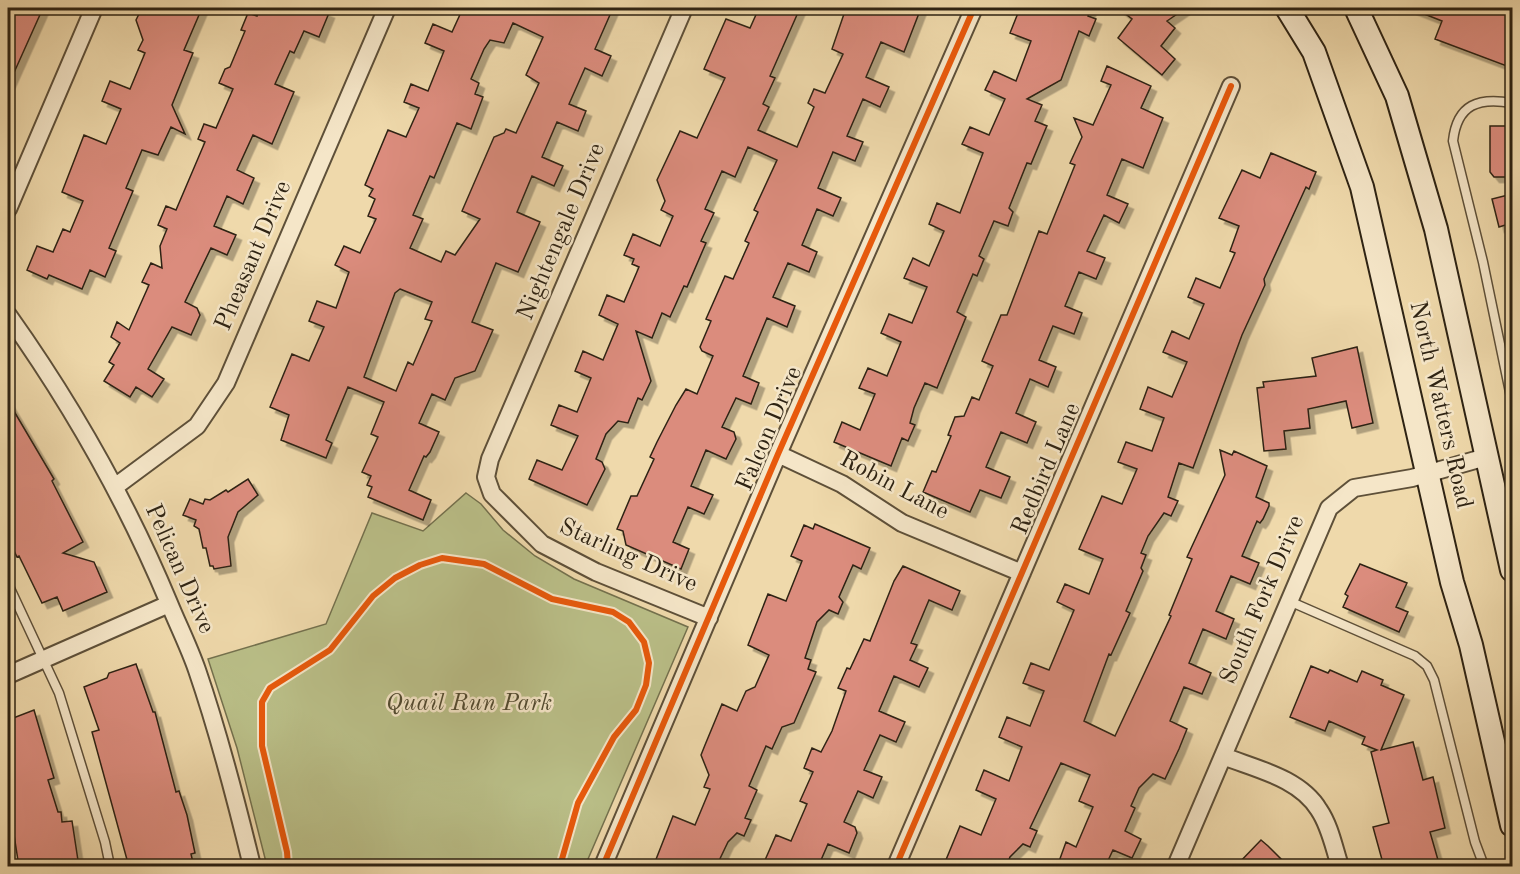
<svg xmlns="http://www.w3.org/2000/svg" width="1520" height="874" viewBox="0 0 1520 874" font-family="'Old Standard TT',serif">
<defs>
<filter id="shadow"><feDropShadow dx="5.5" dy="5.5" stdDeviation="0" flood-color="#0004"/></filter>
</defs>
<rect width="100%" height="100%" fill="#efd9ab"/>
<filter id="stains"><feTurbulence type="fractalNoise" baseFrequency=".00333" numOctaves="4"/><feColorMatrix values="0 0 0 0 .2 0 0 0 0 .09 0 0 0 0 .02 0 0 0 .5 -.17"/></filter>
<radialGradient id="worn" r=".72"><stop offset=".6" stop-color="#630" stop-opacity="0"/><stop offset="1" stop-color="#630" stop-opacity=".3"/></radialGradient>
<path fill="#babf88" stroke="#74714e" stroke-width="1.5" d="M 466,493 L 481,504 L 503,530 L 535,556 L 574,579 L 688,627 L 585,866 L 267,866 L 237,748 L 208,659 L 326,624 L 372,513 L 423,531 Z"/>
<path fill="#db8c7d" stroke="#2e2313" stroke-width="1.5" fill-rule="evenodd" filter="url(#shadow)" d="M 8,8 L 43,8 L 8,86 Z
M 142,8 L 202,8 L 184,50 L 193,53 L 172,105 L 185,134 L 171,127 L 158,155 L 142,150 L 126,188 L 133,191 L 109,248 L 116,251 L 105,277 L 90,270 L 82,289 L 49,275 L 47,279 L 27,270 L 37,246 L 53,252 L 63,229 L 70,232 L 83,201 L 62,192 L 84,135 L 106,144 L 121,109 L 102,101 L 110,81 L 130,89 L 145,53 L 138,50 L 143,40 L 136,20 Z
M 260,8 L 317,8 L 329,13 L 319,37 L 304,31 L 294,53 L 290,51 L 275,84 L 294,92 L 272,144 L 253,135 L 237,170 L 254,178 L 243,204 L 227,196 L 214,226 L 236,235 L 227,255 L 211,248 L 185,302 L 197,308 L 200,315 L 191,335 L 172,327 L 148,369 L 164,379 L 152,397 L 136,387 L 130,397 L 104,381 L 114,365 L 109,362 L 120,343 L 111,337 L 117,322 L 129,330 L 149,285 L 142,282 L 151,263 L 162,268 L 160,246 L 167,229 L 158,225 L 166,206 L 176,210 L 205,142 L 198,139 L 204,124 L 216,128 L 233,89 L 219,83 L 225,69 L 230,67 L 245,31 L 241,30 L 248,13 L 257,16 Z
M 463,8 L 613,8 L 595,49 L 611,56 L 602,76 L 585,68 L 569,104 L 586,111 L 578,131 L 557,122 L 542,157 L 563,166 L 554,186 L 532,176 L 517,212 L 540,222 L 518,272 L 496,263 L 472,322 L 493,330 L 475,371 L 455,378 L 445,400 L 432,394 L 419,423 L 439,432 L 430,452 L 426,457 L 424,456 L 409,490 L 431,500 L 423,520 L 368,497 L 372,487 L 367,485 L 371,476 L 362,472 L 378,437 L 371,434 L 384,402 L 348,387 L 326,440 L 332,443 L 326,458 L 281,440 L 289,415 L 270,407 L 292,354 L 309,361 L 324,327 L 309,321 L 317,301 L 336,308 L 349,272 L 335,265 L 344,246 L 360,253 L 376,219 L 368,216 L 375,199 L 369,196 L 373,189 L 365,185 L 388,130 L 406,137 L 419,108 L 404,102 L 411,84 L 428,91 L 444,51 L 425,43 L 433,24 L 452,32 ZM 513,23 L 543,37 L 526,75 L 539,83 L 516,133 L 506,129 L 504,133 L 494,137 L 462,211 L 480,219 L 455,255 L 446,251 L 441,262 L 410,248 L 423,219 L 413,215 L 430,176 L 434,178 L 457,123 L 471,129 L 483,97 L 475,94 L 479,83 L 471,79 L 484,49 L 490,40 L 504,43 ZM 400,289 L 432,302 L 425,319 L 432,321 L 413,365 L 408,362 L 396,391 L 364,377 L 395,293 Z
M 759,8 L 800,8 L 770,76 L 775,78 L 763,104 L 769,107 L 758,130 L 797,147 L 814,107 L 808,103 L 814,89 L 825,93 L 843,54 L 832,49 L 846,8 L 921,8 L 904,52 L 881,42 L 866,77 L 889,87 L 880,107 L 863,99 L 847,136 L 863,142 L 855,161 L 833,152 L 818,188 L 841,198 L 833,216 L 817,209 L 802,245 L 817,252 L 809,272 L 788,263 L 773,297 L 795,306 L 787,327 L 767,318 L 743,376 L 759,383 L 751,404 L 736,398 L 722,427 L 734,432 L 736,439 L 726,459 L 706,450 L 691,486 L 713,495 L 704,514 L 688,507 L 673,542 L 689,549 L 681,569 L 626,545 L 623,531 L 617,529 L 631,496 L 637,496 L 654,459 L 650,457 L 657,442 L 676,405 L 686,389 L 697,394 L 713,356 L 702,351 L 700,347 L 711,321 L 706,319 L 725,276 L 733,279 L 749,243 L 745,241 L 758,212 L 754,210 L 777,160 L 748,147 L 735,177 L 722,171 L 705,209 L 714,213 L 701,241 L 706,243 L 687,287 L 684,286 L 670,317 L 662,313 L 652,338 L 636,331 L 651,381 L 642,400 L 638,398 L 628,423 L 618,421 L 606,434 L 596,459 L 602,462 L 605,469 L 587,505 L 529,479 L 537,460 L 562,470 L 578,436 L 551,425 L 559,405 L 577,412 L 591,378 L 575,371 L 583,351 L 603,360 L 618,324 L 599,315 L 607,295 L 624,302 L 639,267 L 632,264 L 634,259 L 624,255 L 633,234 L 660,246 L 673,216 L 661,210 L 665,201 L 657,180 L 680,131 L 697,138 L 725,78 L 704,69 L 726,19 L 750,28 Z
M 1020,8 L 1091,8 L 1088,16 L 1096,19 L 1089,36 L 1079,31 L 1061,80 L 1027,99 L 1042,105 L 1035,121 L 1047,126 L 1046,128 L 1031,164 L 1027,163 L 1009,208 L 1013,212 L 1008,226 L 994,221 L 979,256 L 984,259 L 977,276 L 973,274 L 957,312 L 966,317 L 937,388 L 925,383 L 914,408 L 910,423 L 915,425 L 908,441 L 902,438 L 891,466 L 834,442 L 842,422 L 860,430 L 875,394 L 859,388 L 868,368 L 887,376 L 901,342 L 881,333 L 889,314 L 912,323 L 927,287 L 904,278 L 913,258 L 929,266 L 944,231 L 929,224 L 937,203 L 960,213 L 983,153 L 962,144 L 970,127 L 989,135 L 1005,99 L 985,90 L 994,71 L 1016,81 L 1031,41 L 1010,33 Z
M 1118,8 L 1186,8 L 1167,21 L 1175,28 L 1161,46 L 1175,59 L 1162,75 L 1118,38 L 1132,19 Z
M 1409,8 L 1512,8 L 1512,68 L 1435,39 L 1442,21 Z
M 1107,66 L 1151,86 L 1141,108 L 1163,118 L 1143,168 L 1122,159 L 1107,195 L 1128,204 L 1119,223 L 1104,215 L 1087,251 L 1105,258 L 1096,279 L 1079,272 L 1065,306 L 1082,313 L 1074,334 L 1053,326 L 1039,360 L 1056,367 L 1048,387 L 1030,379 L 1016,413 L 1036,422 L 1027,443 L 1001,432 L 986,467 L 1010,477 L 1001,498 L 980,490 L 970,512 L 923,492 L 932,471 L 936,472 L 951,436 L 948,435 L 955,417 L 964,416 L 972,397 L 979,400 L 993,366 L 982,361 L 1001,315 L 1007,315 L 1039,231 L 1047,234 L 1075,165 L 1070,163 L 1082,137 L 1074,118 L 1093,125 L 1111,85 L 1101,81 Z
M 1490,126 L 1512,126 L 1512,177 L 1494,177 L 1490,172 Z
M 1271,153 L 1316,172 L 1309,189 L 1306,187 L 1264,279 L 1265,285 L 1242,335 L 1193,468 L 1179,463 L 1168,497 L 1178,501 L 1171,516 L 1164,513 L 1148,536 L 1141,553 L 1146,555 L 1141,568 L 1143,571 L 1126,611 L 1130,613 L 1111,655 L 1109,654 L 1084,721 L 1115,736 L 1171,616 L 1169,615 L 1192,559 L 1187,557 L 1225,475 L 1220,450 L 1232,455 L 1234,451 L 1267,466 L 1256,497 L 1269,503 L 1269,506 L 1263,519 L 1260,523 L 1257,521 L 1242,556 L 1259,563 L 1250,584 L 1231,576 L 1216,611 L 1234,619 L 1226,639 L 1203,629 L 1189,663 L 1211,673 L 1202,694 L 1184,687 L 1170,721 L 1187,729 L 1179,749 L 1165,779 L 1153,774 L 1139,788 L 1131,806 L 1135,808 L 1125,831 L 1141,839 L 1132,858 L 1113,850 L 1105,867 L 1057,867 L 1066,842 L 1076,847 L 1093,807 L 1079,801 L 1090,775 L 1061,763 L 1030,828 L 1037,831 L 1030,847 L 1023,844 L 1010,857 L 1006,867 L 943,867 L 960,826 L 981,835 L 996,799 L 976,790 L 984,770 L 1009,781 L 1022,747 L 999,737 L 1007,717 L 1030,726 L 1044,691 L 1023,683 L 1031,663 L 1049,670 L 1074,610 L 1057,602 L 1065,584 L 1089,594 L 1103,559 L 1079,549 L 1102,496 L 1122,504 L 1137,469 L 1118,462 L 1126,442 L 1152,451 L 1164,418 L 1140,409 L 1148,387 L 1172,397 L 1187,362 L 1163,352 L 1172,331 L 1189,339 L 1204,304 L 1188,297 L 1196,278 L 1220,288 L 1235,253 L 1230,251 L 1239,226 L 1219,218 L 1242,170 L 1260,178 Z
M 1512,194 L 1512,223 L 1499,227 L 1492,199 Z
M 1357,347 L 1373,423 L 1352,428 L 1346,401 L 1308,409 L 1310,428 L 1284,431 L 1286,449 L 1264,451 L 1257,388 L 1264,387 L 1263,382 L 1316,376 L 1312,358 Z
M 8,401 L 54,479 L 52,481 L 83,542 L 63,553 L 94,562 L 107,592 L 63,611 L 57,597 L 42,603 L 19,556 L 17,557 L 8,538 Z
M 248,479 L 258,495 L 238,512 L 228,537 L 231,566 L 214,569 L 213,566 L 210,566 L 206,548 L 203,548 L 199,529 L 194,526 L 196,520 L 183,515 L 190,499 L 203,504 L 205,499 L 210,500 L 226,490 L 228,492 Z
M 815,524 L 870,548 L 861,569 L 853,565 L 839,597 L 843,602 L 838,614 L 829,610 L 817,622 L 805,658 L 811,660 L 808,669 L 816,672 L 794,723 L 782,727 L 772,749 L 766,746 L 749,786 L 757,790 L 745,818 L 751,820 L 744,836 L 737,833 L 728,842 L 716,867 L 653,867 L 673,816 L 695,825 L 710,789 L 704,787 L 709,775 L 701,755 L 705,745 L 722,704 L 737,711 L 746,691 L 755,687 L 769,655 L 748,645 L 768,594 L 786,601 L 802,561 L 791,556 L 804,525 L 813,529 Z
M 1360,564 L 1407,583 L 1396,607 L 1408,612 L 1399,632 L 1343,607 L 1348,596 L 1345,594 Z
M 903,566 L 960,591 L 952,610 L 929,600 L 911,643 L 917,645 L 910,660 L 928,668 L 919,687 L 894,676 L 879,711 L 905,722 L 896,742 L 880,735 L 864,770 L 882,777 L 873,798 L 858,791 L 844,822 L 855,827 L 857,833 L 849,853 L 828,844 L 818,867 L 762,867 L 776,835 L 791,841 L 807,804 L 800,801 L 813,772 L 804,768 L 812,748 L 821,752 L 832,731 L 846,691 L 838,688 L 847,668 L 850,669 L 864,639 L 870,641 L 894,581 Z
M 136,664 L 153,712 L 155,712 L 176,792 L 179,791 L 187,815 L 195,853 L 191,854 L 194,867 L 129,867 L 92,732 L 99,730 L 84,687 L 107,678 L 109,673 Z
M 1311,666 L 1328,673 L 1330,670 L 1357,682 L 1362,671 L 1383,680 L 1381,685 L 1404,695 L 1381,750 L 1413,742 L 1423,780 L 1433,777 L 1445,828 L 1430,832 L 1440,867 L 1384,867 L 1373,827 L 1389,823 L 1371,752 L 1377,750 L 1362,744 L 1365,737 L 1329,721 L 1325,731 L 1290,717 Z
M 34,710 L 54,778 L 48,780 L 58,812 L 61,812 L 62,822 L 72,821 L 79,867 L 19,867 L 10,809 L 8,810 L 8,720 Z
M 1261,840 L 1268,846 L 1289,867 L 1235,867 Z"/>
<g fill="none" stroke-linecap="round" stroke-linejoin="round">
<g stroke="#5e5039" stroke-width="11">
<path id="service" d="M 1512,103 C 1479,97 1457,104 1453,141 L 1483,262 L 1512,402
M 8,584 L 59,693 L 105,842 L 110,866
M 1289,601 L 1415,656 L 1427,666 L 1434,680 L 1475,842 L 1484,866"/>
</g>
<g stroke="#5e5039" stroke-width="20">
<path id="minor" d="M 684,8 L 490,459 L 486,477 L 492,494 L 542,544 L 596,572 L 709,618
M 8,209 L 94,8
M 8,315 C 72,405 126,500 169,603 C 178,625 189,647 197,670 C 219,734 236,800 252,866
M 778,454 L 842,484 L 902,523 L 1022,573
M 116,486 L 197,426 L 226,383 L 387,8
M 8,675 L 169,604
M 1223,756 C 1256,769 1300,778 1319,810 C 1330,826 1334,848 1340,866
M 603,866 L 778,454 L 974,8
M 896,866 L 1231,86
M 1176,866 L 1329,508 L 1354,488 L 1412,478 L 1486,457"/>
</g>
<g stroke="#2e2313" stroke-width="26">
<path id="secondary" d="M 1287,8 L 1314,52 L 1362,187 L 1452,582 L 1471,645 L 1512,825
M 1356,8 L 1397,96 L 1436,229 L 1512,570"/>
</g>
<use href="#service" stroke="#f5e6c8" stroke-width="8"/>
<use href="#minor" stroke="#f5e6c8" stroke-width="16"/>
<use href="#secondary" stroke="#f5e6c8" stroke-width="22"/>
<g stroke="#f5e6c8" stroke-width="10">
<path id="cycleway" d="M 288,866 L 287,852 L 262,746 L 262,702 L 270,688 L 330,650 L 373,596 L 395,578 L 420,565 L 442,558 L 484,564 L 552,599 L 613,612 L 629,622 L 644,642 L 649,663 L 646,685 L 636,710 L 614,737 L 578,803 L 560,866
M 603,866 L 778,454 L 974,8
M 896,866 L 1231,86"/>
</g>
<use href="#cycleway" stroke="#e8590c" stroke-width="6"/>
</g>
<g text-anchor="middle" dominant-baseline="central" stroke-width="5" stroke-linejoin="round" paint-order="stroke">
<g font-size="24" fill="#2e2313" stroke="#f5e6c8">
<text transform="translate(562 232) rotate(-67)">Nightengale Drive</text>
<text transform="translate(254 256) rotate(-67)">Pheasant Drive</text>
<text transform="translate(1440 405) rotate(77)">North Watters Road</text>
<text transform="translate(770 429) rotate(-67)">Falcon Drive</text>
<text transform="translate(1047 469) rotate(-67)">Redbird Lane</text>
<text transform="translate(894 486) rotate(28)">Robin Lane</text>
<text transform="translate(628 556) rotate(24)">Starling Drive</text>
<text transform="translate(179 569) rotate(66)">Pelican Drive</text>
<text transform="translate(1263 600) rotate(-67)">South Fork Drive</text>
</g>
<g font-size="24" font-style="italic" fill="#514a30" stroke="#f5e6c8">
<text x="469" y="704">Quail Run Park</text>
</g>
</g>
<rect width="1520" height="874" fill="none" stroke="#efd9ab" stroke-width="30"/>
<rect x="9" y="9" width="1502" height="856" fill="none" stroke="#2e2313" stroke-width="3"/>
<rect x="15" y="15" width="1490" height="844" fill="none" stroke="#2e2313" stroke-width="1.5"/>
<rect width="100%" height="100%" filter="url(#stains)"/>
<rect width="100%" height="100%" fill="url(#worn)"/>
</svg>
